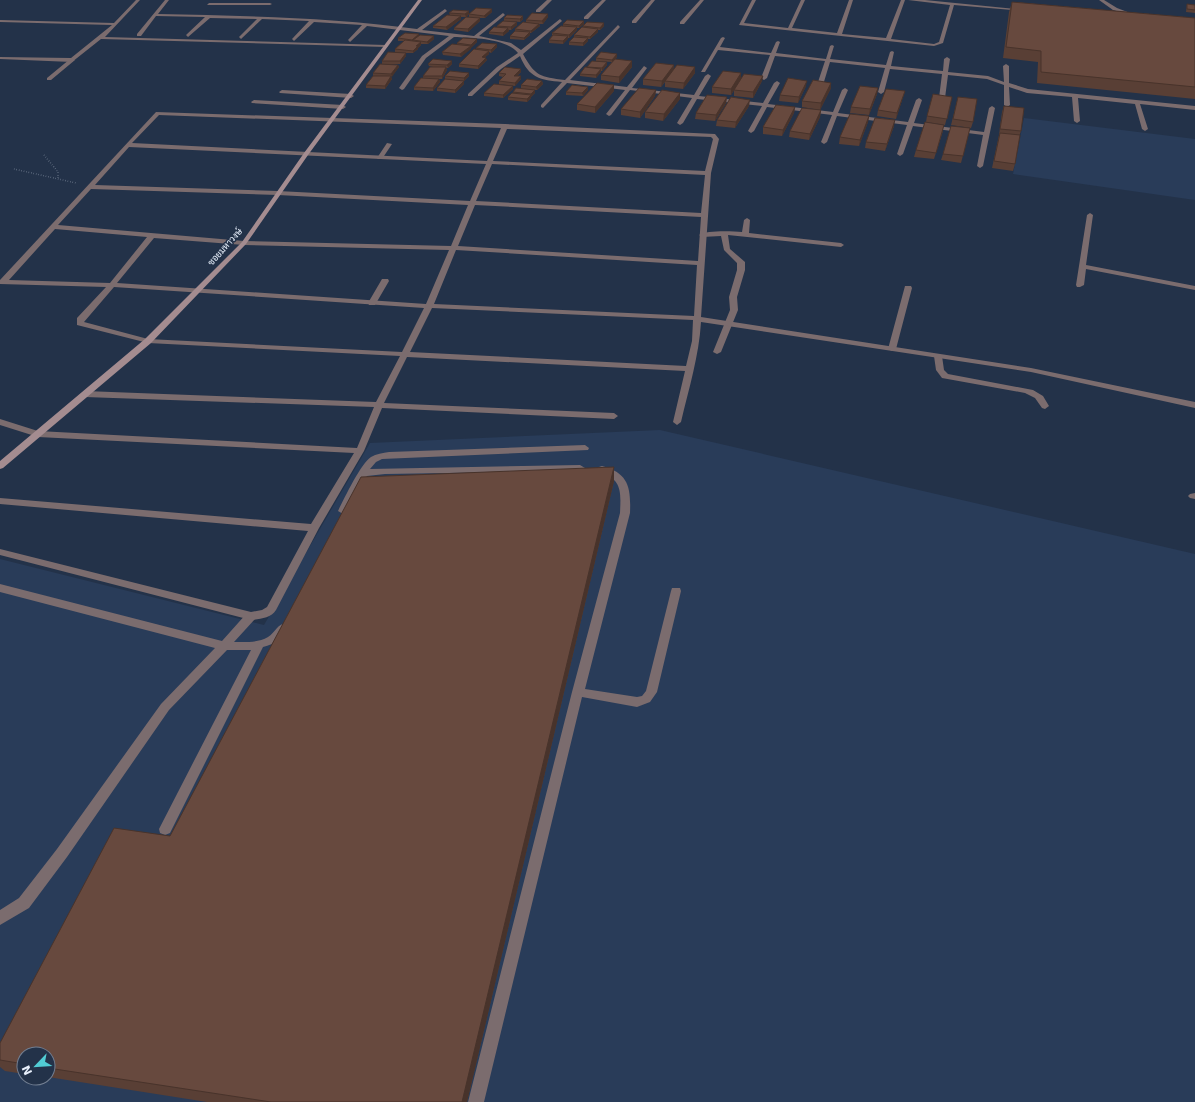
<svg xmlns="http://www.w3.org/2000/svg" width="1195" height="1102" viewBox="0 0 1195 1102" font-family="'DejaVu Sans',Sarabun,sans-serif">
<rect width="100%" height="100%" fill="#233249"/>
<path fill="#293c59" fill-rule="evenodd" d="M 1024,118 L 1195,139 L 1195,200 L 1013,174 Z
M 660,430 L 1195,554 L 1195,1102 L 0,1102 L 0,559 L 264,625 L 370,443 ZM 24,1054 L 48,1054 L 48,1078 L 24,1078 Z"/>
<g fill="none" stroke-linecap="round" stroke-linejoin="round">
<path stroke="#7f8b9d" stroke-width="1.5" stroke-dasharray="0.5 2" stroke-linecap="butt" d="M 44,155 L 58,172 L 58,179
M 14,169 L 76,183"/>
<path fill="#7b6c6e" fill-rule="evenodd" d="M 1099,0 L 1104,0 L 1117,8 L 1138,16 L 1136,17 L 1113,10 Z
M 70,59 L 75,60 L 51,80 L 47,80 L 47,78 Z
M 282,90 L 351,94 L 354,96 L 351,98 L 280,93 L 279,92 Z
M 254,100 L 343,105 L 346,107 L 343,109 L 252,103 L 251,102 Z
M 387,143 L 392,144 L 382,159 L 378,159 L 377,158 Z
M 1090,213 L 1093,215 L 1086,265 L 1195,286 L 1195,290 L 1086,269 L 1084,285 L 1080,287 L 1077,287 L 1076,285 L 1087,215 Z
M 747,218 L 750,220 L 749,233 L 841,243 L 844,245 L 841,247 L 728,235 L 730,249 L 745,262 L 745,270 L 737,297 L 738,310 L 721,352 L 717,354 L 713,352 L 730,310 L 729,297 L 737,270 L 737,263 L 724,250 L 721,236 L 702,237 L 699,235 C 706,230 732,231 742,232 L 744,220 Z
M 382,279 L 388,279 L 389,281 L 375,305 L 369,305 L 368,303 Z
M 905,286 L 911,286 L 912,288 L 896,349 L 892,351 L 888,349 Z
M 935,354 L 938,354 L 942,356 L 944,370 L 948,374 L 1033,390 L 1043,396 L 1049,406 L 1045,409 L 1042,408 L 1035,398 L 1025,393 L 942,378 L 936,370 L 934,356 Z
M 0,419 L 41,432 L 42,434 L 38,437 L 0,425 Z
M 585,445 L 589,448 L 588,450 L 382,459 L 376,462 L 370,469 L 580,465 L 585,468 L 580,471 L 385,474 L 367,476 L 346,513 L 343,514 L 338,511 C 344,499 361,463 371,457 C 376,454 383,453 389,452 Z
M 602,466 C 629,473 631,488 630,513 L 585,689 L 637,697 L 642,696 L 646,691 L 671,591 L 672,588 L 680,588 L 681,591 L 657,692 L 650,702 L 637,707 L 582,697 L 484,1102 L 468,1102 L 572,692 L 620,513 C 621,490 622,480 599,471 L 597,469 L 599,467 Z
M 1195,493 L 1195,499 L 1190,498 L 1188,496 L 1190,494 Z
M 0,584 L 222,641 L 247,613 L 255,613 L 256,616 L 255,619 L 234,642 C 245,642 258,643 268,637 C 276,632 279,621 288,624 L 289,627 C 283,638 275,644 263,647 L 170,833 L 165,835 L 160,833 L 159,829 L 251,650 L 227,650 L 169,710 L 67,857 L 29,908 L 0,925 L 0,910 L 19,898 L 57,849 L 161,704 L 215,648 L 0,592 Z"/>
<path fill="#7b6c6e" fill-rule="evenodd" d="M 136,0 L 140,0 L 105,37 L 386,45 L 388,46 L 386,47 L 101,39 L 72,62 L 0,59 L 0,57 L 71,58 L 112,25 L 0,22 L 0,20 L 114,23 Z
M 165,0 L 169,0 L 158,14 C 245,16 331,17 417,29 L 445,9 L 447,11 L 422,30 L 474,36 L 503,13 L 505,15 L 479,36 L 511,43 L 521,50 L 560,19 L 562,21 L 523,54 C 535,76 540,77 565,80 L 618,25 L 620,27 L 570,80 L 627,87 L 644,66 L 647,68 L 632,88 L 694,95 L 705,76 L 708,74 L 711,76 L 699,96 L 763,103 L 774,83 L 777,81 L 780,83 L 768,104 L 833,112 L 842,90 L 845,88 L 848,90 L 838,113 L 908,122 L 916,100 L 919,98 L 922,100 L 914,123 L 984,132 L 989,108 L 992,106 L 995,108 L 983,166 L 980,168 L 977,166 L 983,135 L 913,126 L 903,154 L 900,156 L 897,154 L 907,125 L 837,116 L 827,142 L 824,144 L 821,142 L 832,115 L 767,107 L 754,131 L 751,133 L 748,131 L 762,106 L 697,99 L 683,123 L 680,125 L 677,123 L 692,98 L 630,90 L 611,115 L 609,116 L 606,114 L 625,90 L 567,83 L 543,108 L 541,107 L 541,105 L 562,82 C 540,80 529,78 520,56 L 501,69 L 472,96 L 468,96 L 468,94 L 497,67 L 518,53 C 506,38 472,38 454,37 L 426,58 L 404,89 L 402,90 L 399,88 L 422,56 L 449,36 L 367,26 L 350,42 L 348,40 L 362,25 L 314,22 L 294,41 L 292,39 L 309,21 L 262,19 L 241,39 L 239,37 L 257,19 L 210,18 L 188,37 L 186,35 L 205,17 L 156,16 L 141,36 L 137,36 L 137,34 Z
M 547,0 L 552,0 L 540,12 L 536,12 L 536,10 Z
M 602,0 L 606,0 L 588,19 L 584,19 L 584,17 Z
M 651,0 L 655,0 L 636,23 L 632,23 L 632,21 Z
M 700,0 L 704,0 L 684,24 L 680,24 L 680,22 Z
M 752,0 L 756,0 L 744,23 L 788,28 L 801,0 L 805,0 L 792,28 L 837,33 L 849,0 L 853,0 L 842,34 L 886,38 L 901,0 L 905,0 L 891,39 L 934,44 L 939,42 L 950,5 L 908,0 L 925,0 L 1026,10 L 1024,11 L 954,5 L 943,43 L 934,46 L 739,25 Z
M 209,3 L 270,3 L 272,4 L 270,5 L 207,5 Z
M 723,37 L 725,38 L 720,47 L 771,53 L 776,42 L 778,41 L 780,42 L 776,53 L 826,59 L 830,46 L 832,45 L 834,46 L 830,59 L 886,65 L 890,52 L 892,51 L 894,52 L 891,66 L 943,71 L 944,59 L 947,57 L 950,59 L 948,72 L 988,76 L 1004,82 L 1003,66 L 1006,64 L 1009,66 L 1009,83 L 1028,89 L 1195,106 L 1195,110 L 1140,104 L 1148,129 L 1145,131 L 1142,129 L 1135,104 L 1078,98 L 1080,121 L 1077,123 L 1074,121 L 1072,97 L 1027,93 L 1009,87 L 1010,105 L 1007,107 L 1004,105 L 1004,85 L 987,79 L 948,75 L 945,98 L 942,100 L 939,98 L 942,74 L 890,69 L 884,92 L 881,94 L 878,92 L 885,68 L 830,62 L 823,85 L 820,87 L 817,85 L 825,61 L 775,56 L 767,78 L 764,80 L 761,78 L 770,55 L 718,50 L 705,72 L 701,72 L 721,38 Z
M 156,112 L 505,124 L 715,134 L 719,139 L 711,173 L 701,317 L 1031,368 L 1195,402 L 1195,408 L 1031,372 L 701,322 C 699,356 689,388 681,422 L 677,425 L 673,422 L 685,371 L 407,357 L 384,403 L 614,413 L 618,416 L 614,419 L 382,408 L 364,451 L 319,528 L 276,610 C 271,618 260,619 251,620 L 0,555 L 0,549 L 251,612 L 262,610 L 267,607 L 308,531 L 0,504 L 0,498 L 311,524 L 354,453 L 38,437 L 34,434 L 38,431 L 357,448 L 374,407 L 85,397 L 81,394 L 85,391 L 376,402 L 400,356 L 148,343 L 77,325 L 77,318 L 106,287 L 0,284 L 0,280 ZM 159,115 L 501,128 L 487,161 L 132,143 ZM 507,129 L 711,137 L 713,139 L 705,171 L 493,161 ZM 129,147 L 486,164 L 470,201 L 278,191 L 95,185 ZM 492,164 L 705,175 L 701,213 L 476,201 ZM 91,189 L 278,195 L 468,205 L 451,246 L 244,241 L 58,225 ZM 475,205 L 701,217 L 698,261 L 458,246 ZM 55,229 L 147,237 L 110,283 L 9,280 ZM 154,238 L 244,245 L 449,250 L 426,304 L 117,283 ZM 456,250 L 697,265 L 694,316 L 434,304 ZM 114,287 L 424,308 L 402,352 L 148,339 L 84,322 ZM 432,308 L 693,320 L 692,341 L 686,366 L 410,352 Z"/>
<path fill="#a48c90" fill-rule="evenodd" d="M 418,0 L 422,0 L 308,155 L 246,244 L 151,343 L 3,468 L 0,469 L 0,461 L 145,339 L 242,242 L 304,153 Z"/>
</g>
<path fill="#593f35" d="M 1012,2 L 1195,18 L 1195,99 L 1037,83 L 1038,62 L 1003,58 L 1009,12 Z
M 1187,4 L 1195,5 L 1195,13 L 1186,12 Z
M 492,9 L 492,12 L 485,18 L 480,18 L 480,21 L 468,32 L 454,30 L 454,28 L 469,17 L 469,14 Z
M 469,11 L 469,14 L 466,17 L 461,17 L 461,19 L 447,30 L 433,28 L 433,26 L 450,15 L 449,13 Z
M 548,14 L 548,17 L 543,24 L 539,24 L 540,26 L 531,33 L 530,33 L 530,35 L 524,40 L 510,39 L 510,36 L 515,31 L 515,29 L 526,22 L 526,20 Z
M 504,18 L 523,19 L 520,22 L 510,21 L 517,25 L 511,30 L 509,30 L 509,31 L 503,36 L 489,34 L 489,32 L 497,27 L 497,26 L 504,21 Z
M 604,23 L 604,26 L 600,30 L 598,30 L 598,32 L 590,39 L 588,39 L 588,41 L 583,46 L 569,45 L 569,42 L 574,37 L 574,35 L 583,27 L 583,26 Z
M 563,24 L 584,24 L 579,28 L 577,28 L 577,30 L 569,38 L 568,38 L 563,44 L 549,43 L 549,40 L 552,36 L 552,33 L 563,26 Z
M 419,34 L 419,36 L 434,39 L 428,44 L 421,44 L 421,45 L 418,48 L 418,49 L 413,53 L 406,53 L 406,56 L 400,64 L 382,64 L 382,61 L 405,53 L 395,52 L 395,49 L 404,41 L 398,41 L 398,38 Z
M 477,42 L 461,57 L 443,55 L 442,52 L 457,44 L 457,43 Z
M 497,47 L 491,53 L 489,52 L 489,54 L 485,57 L 487,60 L 478,69 L 459,67 L 459,64 L 476,50 L 476,48 Z
M 617,54 L 617,57 L 614,60 L 632,67 L 619,83 L 601,80 L 601,75 L 612,62 L 596,61 L 596,58 Z
M 452,61 L 452,64 L 448,68 L 446,68 L 447,70 L 442,79 L 439,79 L 440,82 L 433,91 L 414,90 L 414,87 L 423,78 L 423,76 L 433,67 L 429,66 L 428,64 Z
M 607,62 L 607,65 L 602,71 L 601,71 L 601,72 L 596,78 L 580,76 L 580,74 L 587,68 L 587,67 Z
M 398,65 L 399,67 L 391,77 L 392,79 L 385,89 L 366,88 L 366,85 L 373,76 L 373,73 Z
M 674,65 L 673,70 L 695,73 L 683,89 L 665,87 L 665,82 L 661,87 L 643,85 L 643,79 Z
M 521,72 L 517,76 L 521,79 L 515,86 L 499,84 L 499,81 L 503,77 L 499,76 L 499,73 Z
M 741,73 L 741,79 L 731,95 L 712,93 L 712,87 Z
M 445,76 L 469,76 L 464,81 L 445,79 Z
M 763,76 L 762,81 L 753,98 L 734,96 L 734,90 Z
M 542,81 L 543,84 L 537,90 L 535,90 L 535,93 L 531,97 L 531,98 L 527,102 L 508,100 L 508,97 L 513,93 L 513,92 L 521,88 L 521,85 Z
M 464,84 L 455,93 L 437,91 L 437,88 Z
M 806,86 L 798,103 L 779,101 L 780,95 Z
M 588,87 L 588,90 L 583,96 L 566,95 L 566,92 Z
M 831,88 L 820,110 L 802,107 L 802,101 Z
M 878,88 L 877,94 L 869,115 L 850,113 L 851,107 Z
M 513,89 L 503,98 L 484,96 L 484,93 Z
M 656,90 L 655,96 L 640,118 L 621,115 L 621,109 Z
M 614,91 L 595,113 L 577,110 L 577,104 Z
M 905,91 L 903,97 L 896,119 L 877,116 L 878,110 Z
M 727,97 L 726,103 L 715,121 L 695,119 L 696,113 Z
M 952,97 L 945,125 L 926,122 L 927,116 Z
M 958,97 L 973,122 L 971,128 L 951,125 Z
M 680,99 L 663,121 L 645,118 L 645,112 Z
M 749,106 L 735,128 L 716,126 L 717,120 Z
M 1004,106 L 1021,131 L 1019,137 L 1015,164 L 1013,171 L 992,168 L 999,135 L 1002,112 Z
M 795,107 L 794,113 L 782,136 L 763,134 L 763,127 Z
M 821,110 L 820,117 L 809,140 L 789,137 L 790,131 Z
M 869,116 L 868,122 L 859,146 L 839,144 L 840,137 Z
M 894,126 L 885,151 L 865,148 L 866,142 Z
M 970,128 L 961,163 L 941,160 L 943,154 Z
M 943,131 L 934,159 L 914,157 L 916,150 Z
M 614,467 L 614,481 L 467,1102 L 207,1102 L 48,1077 L 48,1054 L 24,1054 L 24,1074 L 5,1071 L 0,1067 L 0,1043 L 170,836 Z"/>
<path fill="#48332b" d="M 492,9 L 492,12 L 485,18 L 484,16 Z
M 469,11 L 469,14 L 466,17 L 465,14 Z
M 548,14 L 548,17 L 543,24 L 542,21 Z
M 461,16 L 461,19 L 447,30 L 446,27 Z
M 523,16 L 523,19 L 520,22 L 520,19 Z
M 480,18 L 480,21 L 468,32 L 468,29 Z
M 584,21 L 584,24 L 579,28 L 579,26 Z
M 517,22 L 517,25 L 511,30 L 511,27 Z
M 604,23 L 604,26 L 600,30 L 600,28 Z
M 539,24 L 540,26 L 531,33 L 531,31 Z
M 577,27 L 577,30 L 569,38 L 569,35 Z
M 508,28 L 509,31 L 503,36 L 503,33 Z
M 598,29 L 598,32 L 590,39 L 590,37 Z
M 530,32 L 530,35 L 524,40 L 524,38 Z
M 419,34 L 419,37 L 413,40 L 413,42 L 412,42 L 412,40 Z
M 434,36 L 434,39 L 428,44 L 427,42 Z
M 568,36 L 568,39 L 563,44 L 563,41 Z
M 588,38 L 588,41 L 583,46 L 583,43 Z
M 477,39 L 477,42 L 471,48 L 471,45 Z
M 421,42 L 421,45 L 418,48 L 418,49 L 413,53 L 413,51 L 416,46 Z
M 497,44 L 497,47 L 491,53 L 491,50 Z
M 471,46 L 471,49 L 461,57 L 460,54 Z
M 489,51 L 489,54 L 482,60 L 482,57 Z
M 406,53 L 406,56 L 400,64 L 400,61 Z
M 617,54 L 617,57 L 612,62 L 612,60 Z
M 486,58 L 487,60 L 478,69 L 478,66 Z
M 452,61 L 452,64 L 448,68 L 447,65 Z
M 632,61 L 632,67 L 619,83 L 619,77 Z
M 607,62 L 607,65 L 602,71 L 602,68 Z
M 398,65 L 399,67 L 392,77 L 391,74 Z
M 674,65 L 673,71 L 661,87 L 662,81 Z
M 446,67 L 447,70 L 442,79 L 442,76 Z
M 695,67 L 695,73 L 683,89 L 684,83 Z
M 521,69 L 521,72 L 514,79 L 514,76 Z
M 601,69 L 601,72 L 596,78 L 596,75 Z
M 469,73 L 469,76 L 464,81 L 464,78 Z
M 741,73 L 741,79 L 731,95 L 731,89 Z
M 391,76 L 392,79 L 385,89 L 385,86 Z
M 521,76 L 521,79 L 515,86 L 515,83 Z
M 763,76 L 762,81 L 753,98 L 753,92 Z
M 439,79 L 440,82 L 433,91 L 433,88 Z
M 464,81 L 464,84 L 455,93 L 455,90 Z
M 542,81 L 543,84 L 537,90 L 536,87 Z
M 807,81 L 806,86 L 798,103 L 799,97 Z
M 831,83 L 831,88 L 820,110 L 821,103 Z
M 614,85 L 614,91 L 595,113 L 595,107 Z
M 513,86 L 513,89 L 503,98 L 503,95 Z
M 588,87 L 588,90 L 583,96 L 582,93 Z
M 878,88 L 877,94 L 869,115 L 870,109 Z
M 535,90 L 535,93 L 531,97 L 531,94 Z
M 656,90 L 655,96 L 640,118 L 640,112 Z
M 905,91 L 903,97 L 896,119 L 897,113 Z
M 680,93 L 680,99 L 663,121 L 664,114 Z
M 531,95 L 531,98 L 527,102 L 527,99 Z
M 727,97 L 726,103 L 715,121 L 716,115 Z
M 750,100 L 749,106 L 735,128 L 736,122 Z
M 795,107 L 794,113 L 782,136 L 783,130 Z
M 821,110 L 820,117 L 809,140 L 810,134 Z
M 869,116 L 868,122 L 859,146 L 860,140 Z
M 895,120 L 894,126 L 885,151 L 887,144 Z
M 614,467 L 614,481 L 467,1102 L 462,1102 Z"/>
<path fill="#67493e" stroke="#48332b" d="M 1012,2 L 1195,18 L 1195,87 L 1041,72 L 1041,51 L 1006,47 Z
M 1187,4 L 1195,5 L 1195,10 L 1187,9 Z
M 476,8 L 492,9 L 484,16 L 469,14 Z
M 453,10 L 469,11 L 465,14 L 449,13 Z
M 532,13 L 548,14 L 542,21 L 526,20 Z
M 447,15 L 461,16 L 446,27 L 433,26 Z
M 507,15 L 523,16 L 520,19 L 504,18 Z
M 466,17 L 480,18 L 468,29 L 454,28 Z
M 567,20 L 584,21 L 579,26 L 563,24 Z
M 503,21 L 517,22 L 511,27 L 497,26 Z
M 523,22 L 539,24 L 531,31 L 515,29 Z
M 587,22 L 604,23 L 600,28 L 583,26 Z
M 561,26 L 577,27 L 569,35 L 552,33 Z
M 494,27 L 508,28 L 503,33 L 489,32 Z
M 582,27 L 598,29 L 590,37 L 574,35 Z
M 515,31 L 530,32 L 524,38 L 510,36 Z
M 405,33 L 419,34 L 412,40 L 398,38 Z
M 420,35 L 434,36 L 427,42 L 413,40 Z
M 553,35 L 568,36 L 563,41 L 549,40 Z
M 574,37 L 588,38 L 583,43 L 569,42 Z
M 463,38 L 477,39 L 471,45 L 457,43 Z
M 405,40 L 421,42 L 416,46 L 418,46 L 413,51 L 395,49 Z
M 482,43 L 497,44 L 491,50 L 476,48 Z
M 452,44 L 471,46 L 460,54 L 442,52 Z
M 474,49 L 489,51 L 482,57 L 486,58 L 478,66 L 459,64 Z
M 388,52 L 406,53 L 400,61 L 382,61 Z
M 601,52 L 617,54 L 612,60 L 596,58 Z
M 433,59 L 452,61 L 447,65 L 428,64 Z
M 615,59 L 632,61 L 619,77 L 601,75 Z
M 592,61 L 607,62 L 602,68 L 587,67 Z
M 656,63 L 674,65 L 662,81 L 643,79 Z
M 380,64 L 398,65 L 391,74 L 373,73 Z
M 677,65 L 695,67 L 684,83 L 665,81 Z
M 430,67 L 446,67 L 442,76 L 423,76 Z
M 505,67 L 521,69 L 514,76 L 521,76 L 515,83 L 499,81 L 506,74 L 499,73 Z
M 585,67 L 601,69 L 596,75 L 580,74 Z
M 450,71 L 469,73 L 464,78 L 445,76 Z
M 723,71 L 741,73 L 731,89 L 712,87 Z
M 744,74 L 763,76 L 753,92 L 734,90 Z
M 373,76 L 391,76 L 385,86 L 366,85 Z
M 421,78 L 439,79 L 433,88 L 414,87 Z
M 788,78 L 807,81 L 799,97 L 780,95 Z
M 445,79 L 464,81 L 455,90 L 437,88 Z
M 527,79 L 542,81 L 536,87 L 521,85 Z
M 813,80 L 831,83 L 821,103 L 802,101 Z
M 597,83 L 614,85 L 595,107 L 577,104 Z
M 494,84 L 513,86 L 503,95 L 484,93 Z
M 572,85 L 588,87 L 582,93 L 566,92 Z
M 860,86 L 878,88 L 870,109 L 851,107 Z
M 516,88 L 535,90 L 531,94 L 513,92 Z
M 639,88 L 656,90 L 640,112 L 621,109 Z
M 886,89 L 905,91 L 897,113 L 878,110 Z
M 662,90 L 680,93 L 664,114 L 645,112 Z
M 512,93 L 531,95 L 527,99 L 508,97 Z
M 933,94 L 952,97 L 947,119 L 927,116 Z
M 707,95 L 727,97 L 716,115 L 696,113 Z
M 731,97 L 750,100 L 736,122 L 717,120 Z
M 958,97 L 977,99 L 973,122 L 953,119 Z
M 776,105 L 795,107 L 783,130 L 763,127 Z
M 1004,106 L 1024,108 L 1021,131 L 1000,129 Z
M 802,108 L 821,110 L 810,134 L 790,131 Z
M 850,114 L 869,116 L 860,140 L 840,137 Z
M 875,118 L 895,120 L 887,144 L 866,142 Z
M 925,122 L 944,125 L 936,153 L 916,150 Z
M 951,126 L 970,128 L 963,156 L 943,154 Z
M 1000,133 L 1020,135 L 1015,164 L 994,161 Z
M 614,467 L 462,1102 L 271,1102 L 48,1068 L 48,1054 L 24,1054 L 24,1064 L 0,1060 L 0,1043 L 114,828 L 170,836 L 361,477 Z"/>
<g text-anchor="middle" dominant-baseline="central" stroke-width="3" stroke-linejoin="round" paint-order="stroke">
<g font-size="9" fill="#e9f1fd" stroke="#233249">
<text transform="translate(225 247) rotate(-48)">ซอยมหาวงษ์</text>
</g>
</g>
<g transform="translate(36 1066) rotate(245)"><circle r="19" fill="#233249" stroke="#727e91"/>
<path d="M0-3L7 15L0 10L-7 15Z" fill="#51ccd4"/>
<text y="-6" font-size="11" font-weight="bold" text-anchor="middle" fill="#e9f1fd">N</text>
</g>
</svg>
